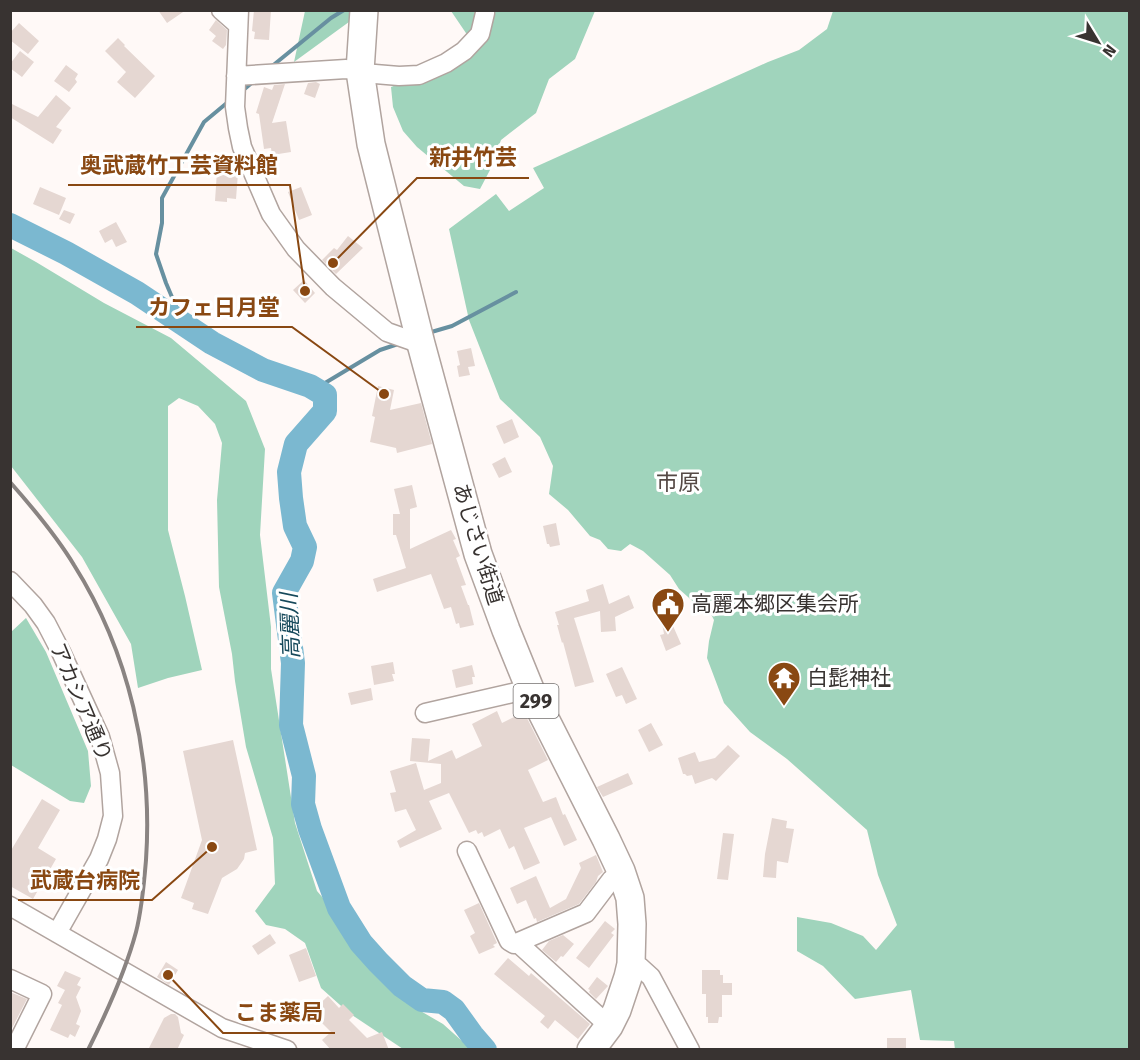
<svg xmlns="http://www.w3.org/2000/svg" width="1140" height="1060" viewBox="0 0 1140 1060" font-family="'Fira Sans','Noto Sans JP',sans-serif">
<rect width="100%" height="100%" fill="#fff9f7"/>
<path fill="#a0d4bc" d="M 305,11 L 364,11 L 294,62 Z
M 451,11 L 595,11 L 575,59 L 549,79 L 536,113 L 501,140 L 490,170 L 480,189 L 464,186 L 417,147 L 403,131 L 393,107 L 391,87 L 404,82 L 470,39 Z
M 833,11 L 1129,11 L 1129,1049 L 955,1050 L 954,1041 L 920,1040 L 911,990 L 855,999 L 823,966 L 797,951 L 797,917 L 831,923 L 863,936 L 876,950 L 897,925 L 878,875 L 867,830 L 787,759 L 750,732 L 724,703 L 707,658 L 709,641 L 714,620 L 709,610 L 697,605 L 679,589 L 670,575 L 643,551 L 630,544 L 621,551 L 608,549 L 600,540 L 590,536 L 568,510 L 549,494 L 553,466 L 540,437 L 500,399 L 469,320 L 449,229 L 496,194 L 509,211 L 544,188 L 533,168 L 768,62 L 799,50 L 827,29 Z
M 11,248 L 36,262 L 104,303 L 171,338 L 246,401 L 265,449 L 260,535 L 271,627 L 271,669 L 295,823 L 317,891 L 341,919 L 352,941 L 364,961 L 376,975 L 405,1002 L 443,1024 L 471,1049 L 403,1049 L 349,1013 L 321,988 L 305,943 L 285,929 L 266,925 L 255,911 L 275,884 L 273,838 L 246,747 L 235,681 L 232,654 L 219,587 L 217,500 L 222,443 L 215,424 L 198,406 L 179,398 L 168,406 L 168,530 L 185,596 L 202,670 L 168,678 L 138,688 L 131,644 L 82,557 L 11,466 Z
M 26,618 L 46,652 L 88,751 L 91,786 L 84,803 L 70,801 L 11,765 L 11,632 Z"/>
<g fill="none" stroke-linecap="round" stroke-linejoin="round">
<path stroke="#6790a0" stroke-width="4" d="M 271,67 L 331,18 L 344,10
M 241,92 L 254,81
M 183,323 L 166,283 L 156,254 L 162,223 L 162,198 L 204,122 L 228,102
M 428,333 L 452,326 L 516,292
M 315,389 L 380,350 L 398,344"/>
<path stroke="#7bb8d0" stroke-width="24" d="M 10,225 L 66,253 L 137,293 L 212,343 L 263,370 L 310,386 L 325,395 L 325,411 L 296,444 L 289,472 L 291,498 L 295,526 L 305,547 L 302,561 L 284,593 L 293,663 L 291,725 L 304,776 L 303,804 L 310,829 L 339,908 L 361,943 L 378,962 L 402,986 L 422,1000 L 443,1002 L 454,1010 L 472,1035 L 485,1050"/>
</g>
<path fill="#e5d7d2" d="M 158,10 L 186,10 L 167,23 Z
M 254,10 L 271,10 L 269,40 L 254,39 L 255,32 L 252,31 Z
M 216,20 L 227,30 L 226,45 L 223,49 L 212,41 L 216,36 L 209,30 Z
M 19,23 L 39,41 L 28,54 L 10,40 L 10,33 Z
M 118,38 L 125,45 L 124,46 L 155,76 L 135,98 L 117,82 L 126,72 L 105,51 Z
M 20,51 L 34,62 L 22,77 L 10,68 L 10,64 Z
M 66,65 L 78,74 L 75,79 L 77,82 L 69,92 L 54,81 Z
M 316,82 L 320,84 L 315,98 L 304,94 L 308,83 Z
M 285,84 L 272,123 L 286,121 L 291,152 L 272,155 L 271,148 L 264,149 L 259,114 L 256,113 L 264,87 L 272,90 L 274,85 Z
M 56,95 L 71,108 L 56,127 L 62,130 L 53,144 L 10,117 L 10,103 L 38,117 Z
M 217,171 L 238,173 L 236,199 L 227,198 L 227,202 L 215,201 Z
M 40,187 L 66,198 L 59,215 L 33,204 Z
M 301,187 L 312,215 L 299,220 L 288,192 Z
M 64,210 L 75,214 L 70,224 L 59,219 Z
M 116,222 L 127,242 L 116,247 L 112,239 L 105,243 L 99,231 Z
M 348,236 L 363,248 L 336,274 L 322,260 L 334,248 L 337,250 Z
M 304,280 L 315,293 L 305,303 L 293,290 Z
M 471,348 L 475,366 L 468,367 L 470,375 L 459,377 L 457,366 L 460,365 L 457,351 Z
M 378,386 L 394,390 L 390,410 L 421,403 L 432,444 L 397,453 L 396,448 L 370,442 L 375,417 L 372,416 Z
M 512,419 L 519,437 L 504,444 L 496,426 Z
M 505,457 L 512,472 L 499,478 L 492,464 Z
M 412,485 L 417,507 L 410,509 L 410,549 L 451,530 L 456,539 L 453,540 L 460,556 L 456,558 L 466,585 L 461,586 L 468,605 L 469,605 L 474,625 L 460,628 L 459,623 L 456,624 L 451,607 L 444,609 L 431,574 L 377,592 L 373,579 L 406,568 L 396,535 L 393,535 L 393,514 L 400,514 L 394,489 Z
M 556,523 L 560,545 L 550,547 L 549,544 L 547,544 L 543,526 Z
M 603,584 L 609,604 L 629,595 L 634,608 L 615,617 L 616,631 L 601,632 L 600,611 L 574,618 L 594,682 L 575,687 L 563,642 L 562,643 L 557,625 L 559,625 L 555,612 L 589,601 L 586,590 Z
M 662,601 L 681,644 L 666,651 L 660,635 L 664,634 L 658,602 Z
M 393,662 L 395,674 L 392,674 L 394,681 L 374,685 L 371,666 Z
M 472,665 L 475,677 L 472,677 L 473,684 L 456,688 L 452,670 Z
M 622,667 L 637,699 L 626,704 L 622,695 L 616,697 L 606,674 Z
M 371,688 L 373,700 L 351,705 L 348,693 Z
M 497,711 L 502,723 L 524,712 L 548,760 L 528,770 L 543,802 L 556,797 L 563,815 L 565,814 L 577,840 L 564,846 L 551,817 L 524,828 L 540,863 L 524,870 L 514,846 L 509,849 L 500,829 L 484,837 L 482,832 L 478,834 L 476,830 L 469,833 L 449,793 L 429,801 L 442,829 L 400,848 L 397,841 L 416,830 L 406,809 L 395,812 L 390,793 L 396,792 L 390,771 L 416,763 L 424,790 L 441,783 L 441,764 L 410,761 L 412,738 L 430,739 L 428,761 L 452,750 L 456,759 L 482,746 L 472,724 Z
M 651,723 L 663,745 L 649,752 L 638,730 Z
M 233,740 L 257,850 L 245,853 L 244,859 L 237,869 L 222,878 L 208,914 L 192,909 L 194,903 L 181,898 L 202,840 L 183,751 Z
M 728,745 L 740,756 L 716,781 L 712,778 L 695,784 L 692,775 L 687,776 L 685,774 L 683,774 L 678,758 L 695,752 L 699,762 L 715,758 Z
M 628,773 L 633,784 L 603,797 L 597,787 Z
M 42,799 L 60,810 L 38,848 L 56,859 L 33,899 L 10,886 L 10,852 Z
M 772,818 L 787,821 L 786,828 L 794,829 L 788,863 L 777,861 L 776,878 L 763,877 L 765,854 Z
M 723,833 L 734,834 L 728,880 L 717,879 Z
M 596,855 L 603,872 L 598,876 L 596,882 L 579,904 L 537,922 L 536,918 L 534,919 L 526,900 L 517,904 L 510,888 L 536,876 L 550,908 L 566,899 L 581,868 L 579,863 Z
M 479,903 L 497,943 L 493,945 L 495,947 L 479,954 L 470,936 L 475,933 L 464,910 Z
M 605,921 L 615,929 L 611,933 L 614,935 L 589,968 L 576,958 Z
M 270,934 L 276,943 L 258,955 L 252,946 Z
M 563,935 L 574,944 L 563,957 L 561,956 L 556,962 L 542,950 L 549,941 Z
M 306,948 L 316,976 L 299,982 L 289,955 Z
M 508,958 L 529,976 L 531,973 L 590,1024 L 578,1039 L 555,1020 L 548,1029 L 540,1022 L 545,1016 L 494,974 Z
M 166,962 L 178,970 L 169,985 L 157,977 Z
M 702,970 L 720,970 L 720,975 L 723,975 L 723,983 L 732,983 L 732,995 L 722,995 L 722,1017 L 719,1017 L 718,1023 L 708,1023 L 708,1017 L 706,1017 L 706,994 L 702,994 Z
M 65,971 L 81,978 L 77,985 L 81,987 L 76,997 L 81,1011 L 76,1024 L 80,1026 L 75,1037 L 70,1034 L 68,1038 L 50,1030 L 62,1005 L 58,1003 L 65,990 L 57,986 Z
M 597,977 L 608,986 L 596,999 L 589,992 L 590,990 L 588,989 Z
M 10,992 L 27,999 L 10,1032 Z
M 328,996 L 339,1008 L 343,1004 L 354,1015 L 349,1020 L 367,1038 L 382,1032 L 389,1050 L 331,1050 L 322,1040 L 331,1032 L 311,1012 Z
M 171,1014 L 175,1014 L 178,1017 L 181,1033 L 184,1035 L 177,1050 L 148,1050 L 164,1018 Z
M 887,1038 L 906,1038 L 906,1050 L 887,1050 Z"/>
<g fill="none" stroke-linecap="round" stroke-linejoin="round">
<g stroke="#b1a49f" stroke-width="21">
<path id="minor" d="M 221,10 L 238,25
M 239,10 L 235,107 L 238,128 L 242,147 L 271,214 L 296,249 L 333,287 L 387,332 L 421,344
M 236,76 L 346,69 L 375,74 L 399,76 L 419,75 L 446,63 L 464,51 L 480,34 L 485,13
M 10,581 L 33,605 L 46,623 L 61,652 L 100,737 L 110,773 L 113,816 L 107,839 L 99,859 L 57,933
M 425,713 L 530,689
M 467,851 L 509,941 L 514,944 L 586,913 L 611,880 L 621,871
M 10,906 L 222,1028 L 287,1050
M 518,943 L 609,1026
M 631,964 L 640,967 L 651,977 L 690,1050
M 10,979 L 42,994 L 14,1050"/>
</g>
<g stroke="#b1a49f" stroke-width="30">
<path id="highway" d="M 364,10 L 360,71 L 371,144 L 421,344 L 478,554 L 506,630 L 530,689 L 606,839 L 621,871 L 630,898 L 632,924 L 631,964 L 628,977 L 617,1010 L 609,1026 L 591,1050"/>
</g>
<use href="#minor" stroke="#fff" stroke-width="18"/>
<use href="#highway" stroke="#fff" stroke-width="27"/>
<path stroke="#8a8482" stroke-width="4" d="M 10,482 C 33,508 56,535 74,565 C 129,652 153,758 146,860 C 144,884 142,909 136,932 C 125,973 107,1012 88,1050"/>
</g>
<defs>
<g id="civic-pin" transform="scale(1.725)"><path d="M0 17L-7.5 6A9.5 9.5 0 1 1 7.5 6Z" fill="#894812" stroke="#fff"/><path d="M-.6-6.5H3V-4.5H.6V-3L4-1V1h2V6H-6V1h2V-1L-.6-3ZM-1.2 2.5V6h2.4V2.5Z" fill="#fff"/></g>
<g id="temple-pin" transform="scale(1.725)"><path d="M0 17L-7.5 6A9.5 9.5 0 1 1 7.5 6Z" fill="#894812" stroke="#fff"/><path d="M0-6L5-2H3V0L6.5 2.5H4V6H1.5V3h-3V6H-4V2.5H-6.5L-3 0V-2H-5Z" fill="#fff"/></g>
</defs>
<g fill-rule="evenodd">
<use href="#civic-pin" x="668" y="604"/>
<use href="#temple-pin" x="784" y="678"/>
</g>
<g text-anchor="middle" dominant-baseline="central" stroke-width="6" stroke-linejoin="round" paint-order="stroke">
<rect fill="#fff" stroke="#74706f" stroke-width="1.5" x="513.5" y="684" width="45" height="34" rx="4.5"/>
<g font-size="20" font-weight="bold" fill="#383331">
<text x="536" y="701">299</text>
</g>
<g font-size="21" fill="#383331" stroke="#fff">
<text transform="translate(478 544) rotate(73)">あじさい街道</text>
<text transform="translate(81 702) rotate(67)">アカシア通り</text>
</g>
<g font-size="21" fill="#383331" stroke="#fff" text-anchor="start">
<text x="691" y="604">高麗本郷区集会所</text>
<text x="807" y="678">白髭神社</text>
</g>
<g font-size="22" fill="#554945" stroke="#fff">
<text x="678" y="482">市原</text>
</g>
<g font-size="22" font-style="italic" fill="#16495b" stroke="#fff">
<text transform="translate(290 626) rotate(-92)">高麗川</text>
</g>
</g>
<path fill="none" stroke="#894812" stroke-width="2" d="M333 263L417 178H529M305 291L290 185H68M384 394L292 327H136M212 847L152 900H18M168 975L223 1033H335"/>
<g fill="#894812" stroke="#fff" stroke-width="2">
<circle cx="333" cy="263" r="6"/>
<circle cx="305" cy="291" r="6"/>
<circle cx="384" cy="394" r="6"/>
<circle cx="212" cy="847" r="6"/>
<circle cx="168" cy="975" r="6"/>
</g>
<g font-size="22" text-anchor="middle" font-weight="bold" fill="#894812" stroke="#fff" stroke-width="6" stroke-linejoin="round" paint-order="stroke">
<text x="473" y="165">新井竹芸</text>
<text x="179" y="173">奥武蔵竹工芸資料館</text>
<text x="214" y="315">カフェ日月堂</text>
<text x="85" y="888">武蔵台病院</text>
<text x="279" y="1020">こま薬局</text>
</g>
<rect width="1140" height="1060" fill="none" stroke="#383331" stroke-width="24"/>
<g transform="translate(1098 42) rotate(128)" stroke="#ffffff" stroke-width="4.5" paint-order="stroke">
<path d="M0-4.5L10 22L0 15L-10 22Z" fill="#383331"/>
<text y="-9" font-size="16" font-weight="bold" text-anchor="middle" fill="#383331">N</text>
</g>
</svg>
